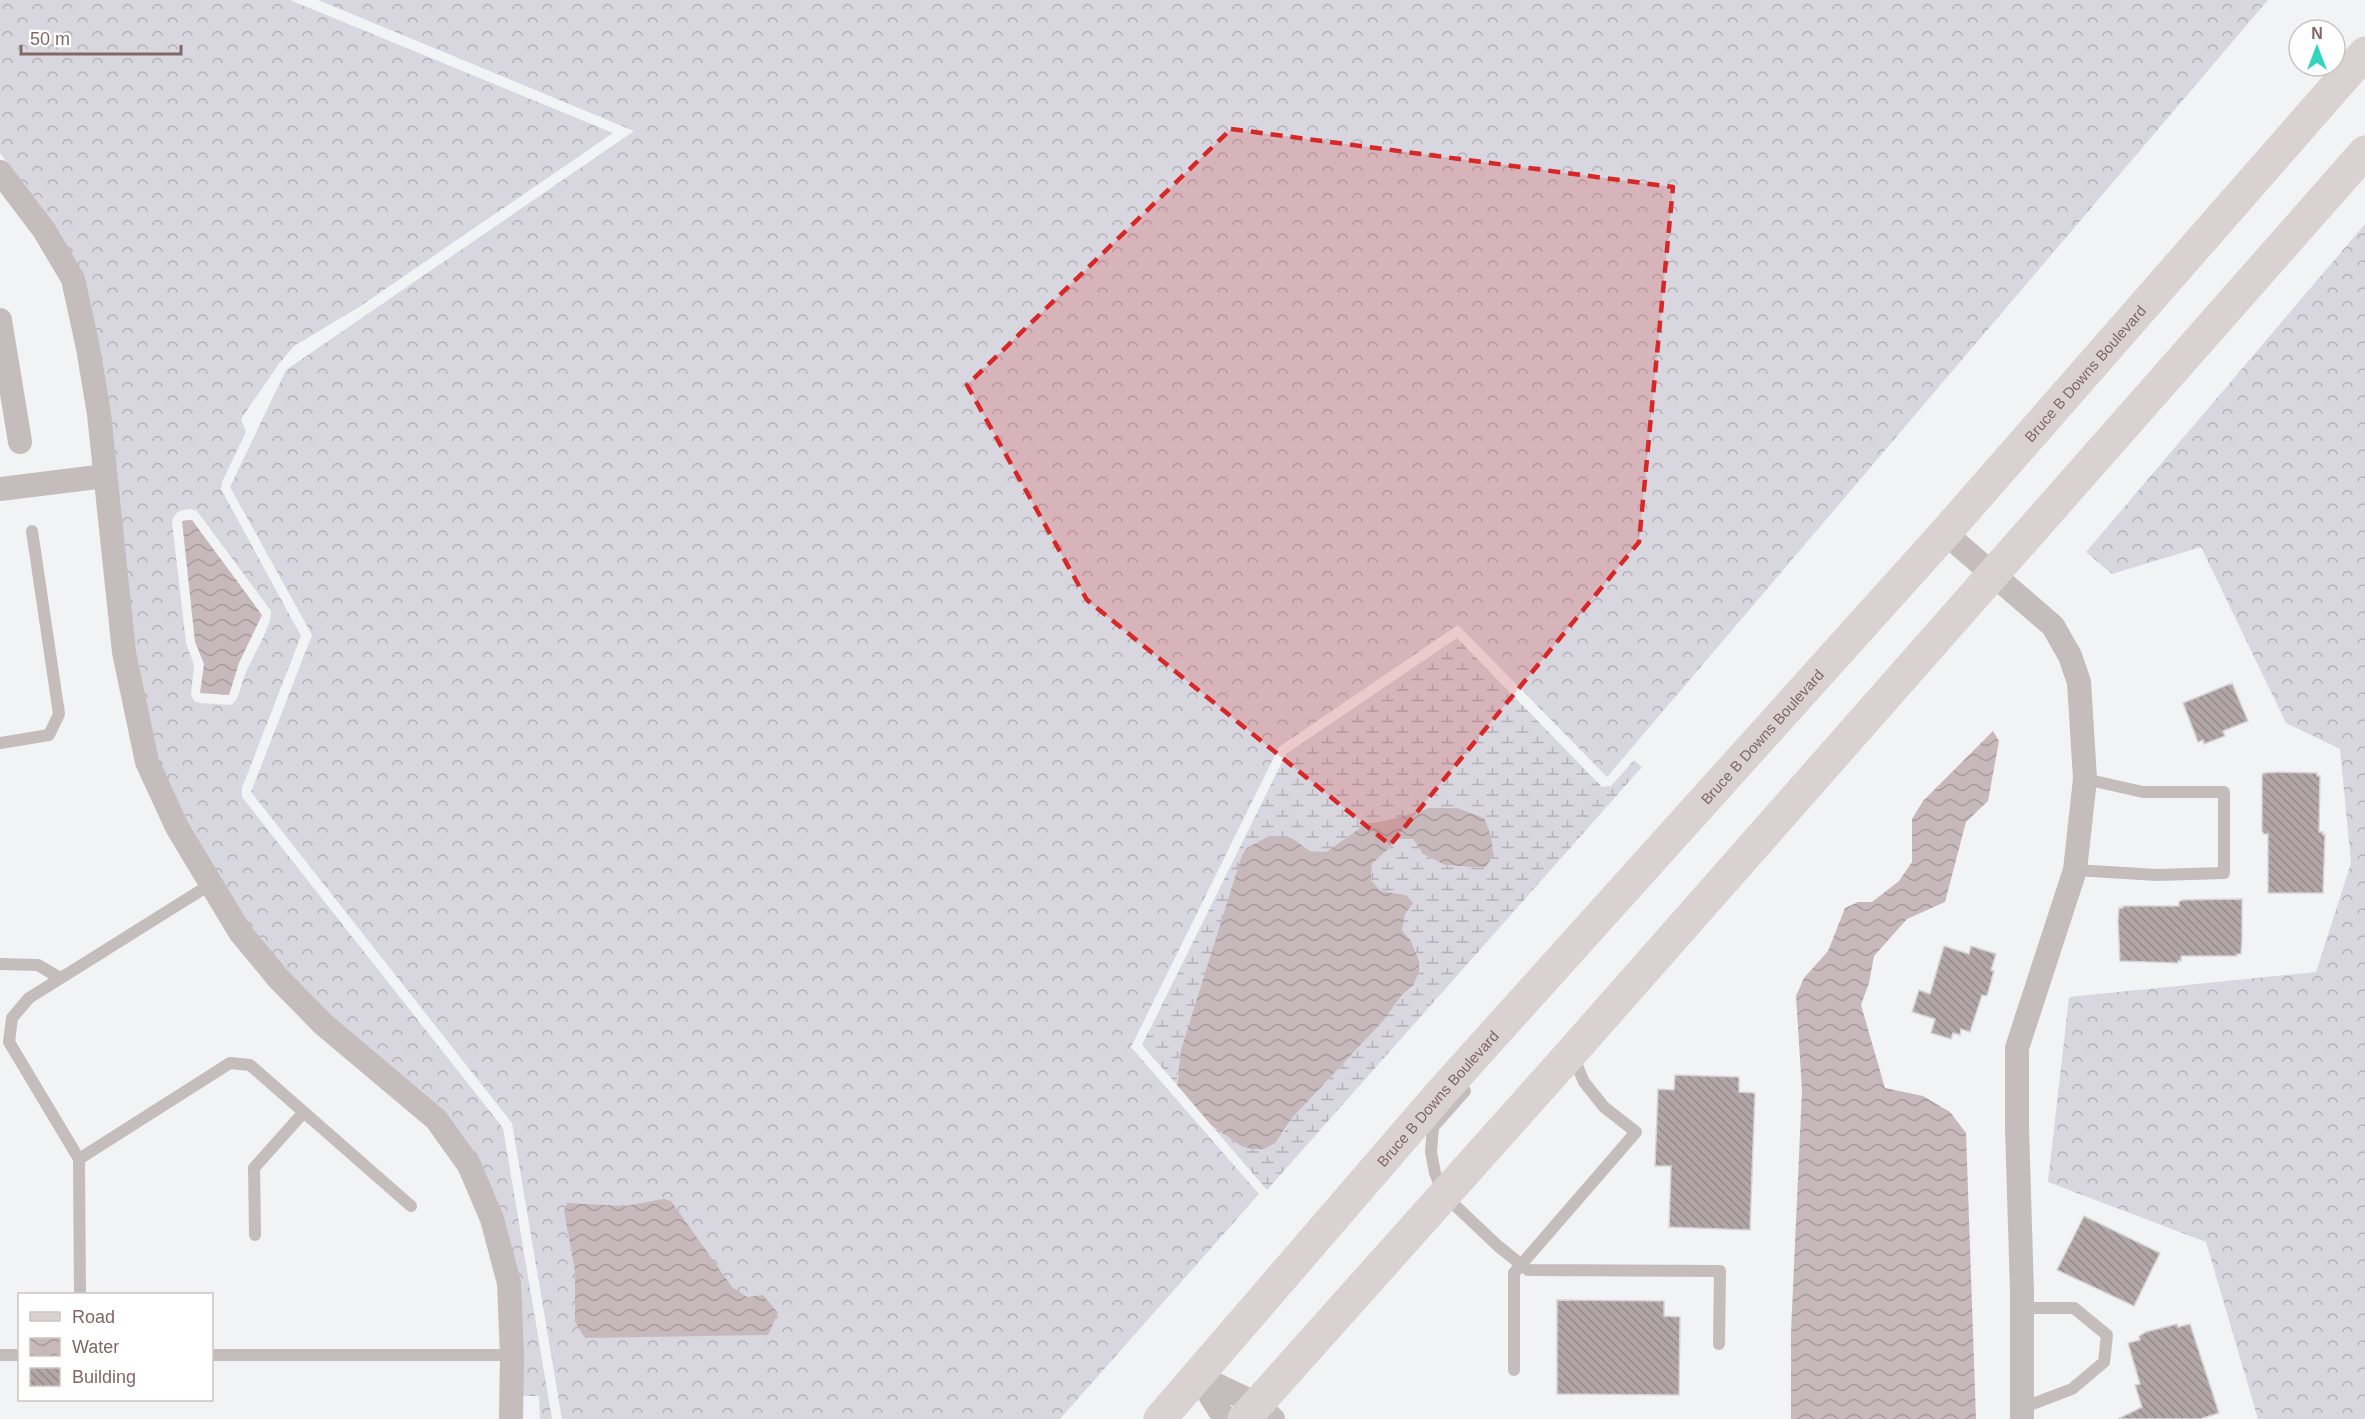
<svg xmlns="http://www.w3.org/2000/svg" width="2365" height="1419" viewBox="0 0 2365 1419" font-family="Arial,sans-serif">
<defs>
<pattern id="forest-crowns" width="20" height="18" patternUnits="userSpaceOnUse" patternTransform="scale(1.5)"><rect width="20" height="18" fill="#d8d6df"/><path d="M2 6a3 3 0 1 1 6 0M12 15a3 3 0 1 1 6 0" fill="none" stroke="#b5b1b9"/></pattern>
<pattern id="wetland-marsh" width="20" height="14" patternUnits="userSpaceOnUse" patternTransform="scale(1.5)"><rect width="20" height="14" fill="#d8d6df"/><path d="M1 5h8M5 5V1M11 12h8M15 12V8" fill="none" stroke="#b5b1b9"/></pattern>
<pattern id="water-waves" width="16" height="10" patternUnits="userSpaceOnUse" patternTransform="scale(1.5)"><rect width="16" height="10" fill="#c7b9bb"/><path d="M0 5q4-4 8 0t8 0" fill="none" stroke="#a79a9c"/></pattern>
<pattern id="building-back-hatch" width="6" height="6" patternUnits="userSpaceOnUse" patternTransform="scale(1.5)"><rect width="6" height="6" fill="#b2a6a6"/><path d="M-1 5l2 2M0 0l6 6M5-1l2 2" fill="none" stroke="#968b8b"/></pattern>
</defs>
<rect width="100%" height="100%" fill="#f2f3f5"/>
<path fill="url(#forest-crowns)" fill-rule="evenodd" d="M 0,0 L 290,0 L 613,133 L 359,307 L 294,346 L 278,365 L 241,419 L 246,432 L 222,482 L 221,489 L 301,636 L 242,788 L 242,797 L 503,1128 L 552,1419 L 540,1419 L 539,1396 L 522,1396 L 479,1160 L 443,1109 L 330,1015 L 285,969 L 249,924 L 187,820 L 157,758 L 53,222 L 0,153 ZM 191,509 L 197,511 L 271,611 C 272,628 249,661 243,680 C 240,690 239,699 231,705 L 200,703 L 194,701 L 191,695 L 194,665 L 186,643 L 172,522 C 175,511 180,510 191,509 Z
M 318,0 L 2268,0 L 1607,777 L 1458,625 L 1279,747 L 1131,1047 L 1259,1194 L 1060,1419 L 562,1419 L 512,1123 L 251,792 L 312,635 L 230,487 L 286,370 L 634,131 Z
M 2365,224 L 2365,1419 L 2258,1419 L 2206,1242 L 2048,1182 L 2069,997 L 2316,972 L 2351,863 L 2340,749 L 2286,723 L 2201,547 L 2112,574 L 2086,552 Z"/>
<path fill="url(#wetland-marsh)" d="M 1457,638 L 1602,787 L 1611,786 L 1634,760 L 1642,767 L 1267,1190 L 1211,1125 L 1241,1146 L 1283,1133 L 1293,1117 L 1384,1020 L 1401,996 L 1413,987 L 1419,973 L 1419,959 L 1411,941 L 1402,930 L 1406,895 L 1381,891 L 1371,880 L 1372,864 L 1399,839 L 1413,839 L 1423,854 L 1445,865 L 1484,868 L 1429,808 L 1386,821 L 1367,823 L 1326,852 L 1310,851 L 1292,838 L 1177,1076 L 1177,1085 L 1142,1045 L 1286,754 Z"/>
<path fill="url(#water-waves)" d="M 192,520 L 262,615 L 239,663 L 229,695 L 200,693 L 204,664 L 195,642 L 182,521 Z
M 1993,731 L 1999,741 L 1988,801 L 1966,822 L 1945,902 L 1907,919 L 1874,956 L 1869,983 L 1861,1005 L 1885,1088 L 1923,1096 L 1950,1112 L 1966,1133 L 1976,1419 L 1791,1419 L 1791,1332 L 1802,1090 L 1796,996 L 1804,978 L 1828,951 L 1845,908 L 1858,902 L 1872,902 L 1899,881 L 1912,862 L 1912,819 L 1923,801 Z
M 1429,808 L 1457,808 L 1484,818 C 1491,834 1499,855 1484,868 L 1445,865 L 1423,854 L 1413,839 L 1399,839 L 1372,864 L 1371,880 L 1381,891 L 1406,895 L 1413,903 L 1405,914 L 1402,930 L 1411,941 L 1419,960 L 1419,973 L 1413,986 L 1401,996 L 1384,1020 L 1293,1117 L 1275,1143 L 1264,1149 L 1251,1149 L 1241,1146 L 1211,1125 L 1177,1085 L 1181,1050 L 1242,855 L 1247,848 L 1269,836 L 1292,838 L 1310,851 L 1326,852 L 1367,823 L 1386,821 Z
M 664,1199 L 671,1201 L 732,1287 L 747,1297 L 763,1295 L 778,1313 L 768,1335 L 585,1338 L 575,1322 L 575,1271 L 564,1211 L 567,1203 L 625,1206 Z"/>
<path fill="url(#building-back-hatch)" stroke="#d5d5d7" stroke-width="1.5" d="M 2232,683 L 2248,721 L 2223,731 L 2225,736 L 2204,744 L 2203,740 L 2198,742 L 2183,703 Z
M 2279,772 L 2317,773 L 2317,776 L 2320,776 L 2319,832 L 2323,832 L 2323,835 L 2325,835 L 2323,893 L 2268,893 L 2268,834 L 2264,834 L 2262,831 L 2262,775 L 2264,773 Z
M 2242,899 L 2242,939 L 2241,954 L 2237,954 L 2237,956 L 2181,956 L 2181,961 L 2178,961 L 2178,963 L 2120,961 L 2118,920 L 2119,908 L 2123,908 L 2123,906 L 2179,906 L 2179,902 L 2182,900 Z
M 1944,946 L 1969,954 L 1971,946 L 1996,954 L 1991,970 L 1994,971 L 1987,996 L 1982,995 L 1970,1032 L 1961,1029 L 1960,1035 L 1953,1033 L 1951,1039 L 1931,1033 L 1935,1019 L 1912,1012 L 1919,990 L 1930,994 Z
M 1675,1075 L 1739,1077 L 1739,1092 L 1755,1093 L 1750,1230 L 1669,1227 L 1671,1166 L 1655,1166 L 1658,1089 L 1674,1090 Z
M 2084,1216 L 2160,1253 L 2134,1306 L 2057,1270 Z
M 1557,1300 L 1664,1301 L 1664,1316 L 1680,1317 L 1679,1395 L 1557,1394 Z
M 2177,1324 L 2178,1327 L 2190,1324 L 2219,1413 L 2200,1419 L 2118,1419 L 2142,1407 L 2135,1385 L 2140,1384 L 2128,1343 L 2140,1340 L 2139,1336 L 2146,1332 Z"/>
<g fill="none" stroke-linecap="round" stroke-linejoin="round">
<path stroke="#c4bdbc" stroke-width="12" d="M 0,743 L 49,735 L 59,714 L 32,531
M 2075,870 L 2157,875 L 2224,873 L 2224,792 L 2143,792 L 2085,779
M 211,884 L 29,998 L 12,1018 L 9,1042 L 79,1159 L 230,1063 L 250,1065 L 411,1206
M 0,964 L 38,965 L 60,978
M 1465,1091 L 1433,1127 L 1431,1152 L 1435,1173 L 1444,1195 L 1498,1246 L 1528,1270 L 1720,1271 L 1719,1344
M 79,1159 L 80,1294
M 255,1235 L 254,1168 L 304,1112
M 2022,1308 L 2074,1308 L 2107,1335 L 2104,1362 L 2072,1389 L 2022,1408
M 0,1355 L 20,1355
M 212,1355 L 512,1355
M 1514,1370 L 1514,1273 L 1636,1132 L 1604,1107 L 1584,1082 L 1573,1056"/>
<path stroke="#c4bdbc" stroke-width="24" d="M 0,172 L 44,230 L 73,279 L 88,348 L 99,414 L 124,652 L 147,762 L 177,827 L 240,932 L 278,978 L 323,1024 L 436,1119 L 469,1165 L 492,1219 L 509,1283 L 512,1355 L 511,1419
M 0,320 L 20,442
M 0,489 L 105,476
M 1945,533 L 2053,626 L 2070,656 L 2079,682 L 2085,779 L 2075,870 L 2017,1048 L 2017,1128 L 2022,1292 L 2022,1419
M 1198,1376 L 1257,1404 L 1273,1419
M 1198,1376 L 1225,1419"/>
<g stroke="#d9d2d1" stroke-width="33">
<path id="s1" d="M 1160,1419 L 1440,1094 L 1945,533 L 2365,53"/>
<path d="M 1244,1419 L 1572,1052 L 2365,152"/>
</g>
</g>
<path fill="#d62828" fill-opacity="0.2" stroke="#d62828" stroke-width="4.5" stroke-dasharray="12 8" stroke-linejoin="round" d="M 1231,129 L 1673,187 L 1639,542 L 1390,845 L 1087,600 L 967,385 Z"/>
<g text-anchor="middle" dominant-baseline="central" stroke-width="6" stroke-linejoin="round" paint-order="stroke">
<g font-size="15" fill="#816866" stroke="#fff">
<text stroke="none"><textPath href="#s1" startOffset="1396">Bruce B Downs Boulevard</textPath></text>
<text stroke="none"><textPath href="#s1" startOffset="910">Bruce B Downs Boulevard</textPath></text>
<text stroke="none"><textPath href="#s1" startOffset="424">Bruce B Downs Boulevard</textPath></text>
</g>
</g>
<rect x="18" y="1293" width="195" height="108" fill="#ffffff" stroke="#cdc3c2" stroke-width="1.5"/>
<rect x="30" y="1312" width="30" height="9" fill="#d9d2d1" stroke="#cdc3c2" stroke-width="1.5"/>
<text x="72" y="1323" font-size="18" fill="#816866">Road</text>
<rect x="30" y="1338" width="30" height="18" fill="url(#water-waves)" stroke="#cdc3c2" stroke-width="1.5"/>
<text x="72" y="1353" font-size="18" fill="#816866">Water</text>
<rect x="30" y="1368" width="30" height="18" fill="url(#building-back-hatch)" stroke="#cdc3c2" stroke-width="1.5"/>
<text x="72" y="1383" font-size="18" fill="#816866">Building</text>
<g transform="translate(2317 48)"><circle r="28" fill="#ffffff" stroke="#cdc3c2" stroke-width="1.5"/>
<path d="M0-4.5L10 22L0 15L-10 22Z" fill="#31d6bc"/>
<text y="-9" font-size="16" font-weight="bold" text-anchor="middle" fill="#816866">N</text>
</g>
<path d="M21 45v9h160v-9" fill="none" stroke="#816866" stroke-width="3"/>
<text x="30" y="45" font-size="18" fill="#816866" stroke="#ffffff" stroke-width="4.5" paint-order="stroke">50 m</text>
</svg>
